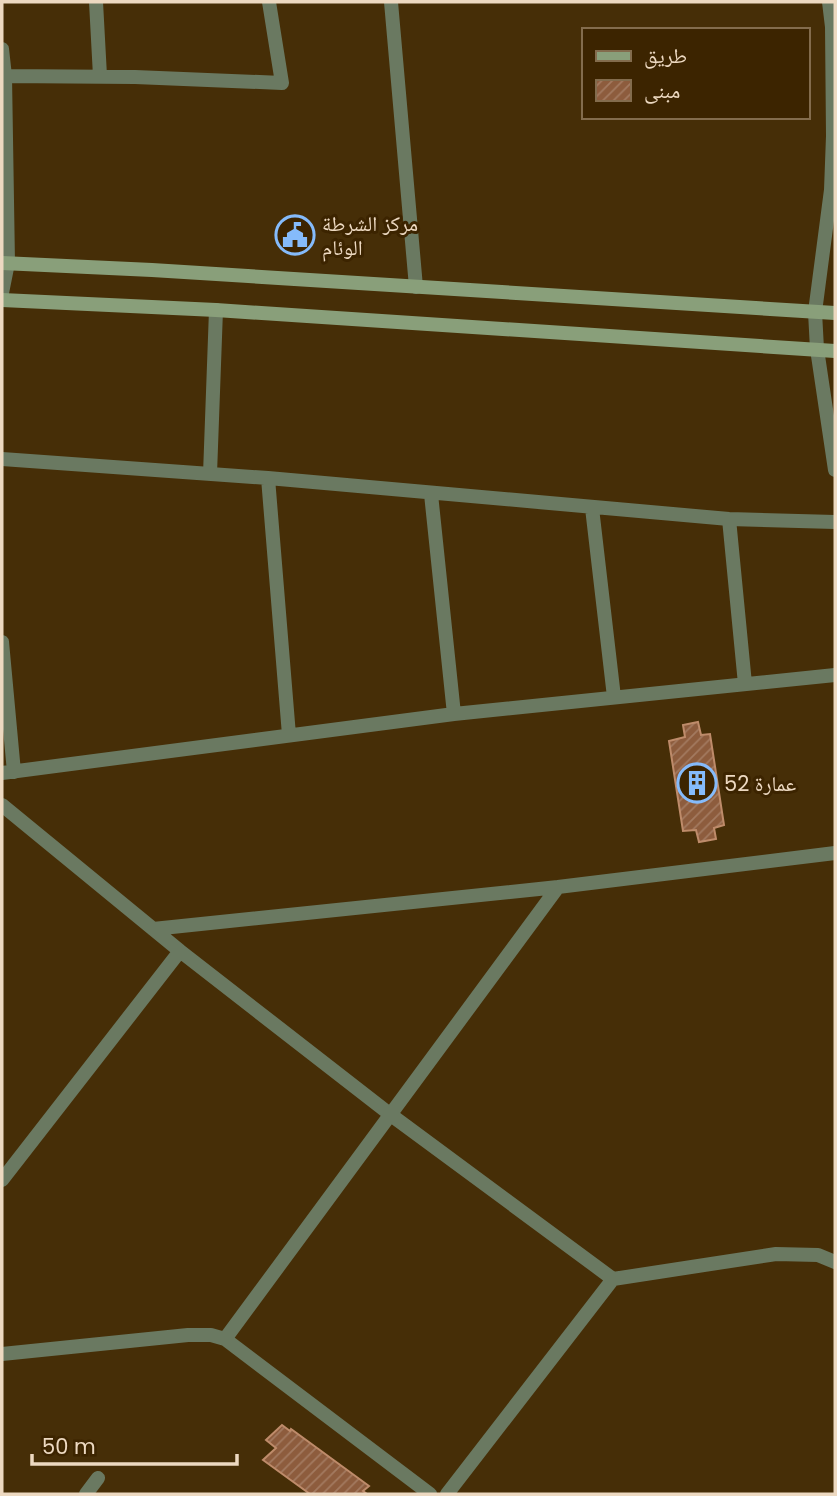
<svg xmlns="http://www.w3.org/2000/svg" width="837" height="1496" viewBox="0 0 837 1496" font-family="Poppins,'Noto Naskh Arabic',sans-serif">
<defs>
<pattern id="building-hatch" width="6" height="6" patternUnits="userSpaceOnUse" patternTransform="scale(1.75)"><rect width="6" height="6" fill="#8d5c3d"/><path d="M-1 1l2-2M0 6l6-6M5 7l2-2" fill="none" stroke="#a37a60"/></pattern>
</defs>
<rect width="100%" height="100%" fill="#462e07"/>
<path fill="url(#building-hatch)" stroke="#be8b6a" stroke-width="2" d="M 698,722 L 701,735 L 710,734 L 724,825 L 714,828 L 716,839 L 699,842 L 696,830 L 683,831 L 669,741 L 685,737 L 683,725 Z
M 282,1425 L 290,1431 L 291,1429 L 369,1486 L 363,1491 L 367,1494 L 310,1494 L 263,1460 L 276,1448 L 266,1440 Z"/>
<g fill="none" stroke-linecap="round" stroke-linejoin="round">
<path stroke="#6a7961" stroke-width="14" d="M 96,2 L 100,76
M 391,2 L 416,287
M 829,2 L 832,27 L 833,136
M 2,49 L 5,76 L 135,77 L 282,83 L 269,2
M 2,76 L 5,76 L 8,263 L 2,293
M 835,136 L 833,136 L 831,190 L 815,312 L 817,349 L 835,470
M 2,459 L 268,478 L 729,519 L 835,522
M 210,474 L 216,310
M 268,478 L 289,735
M 431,494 L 454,714
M 592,508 L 614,697
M 729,519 L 745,684
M 2,642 L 14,772
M 2,773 L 454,714 L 835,675
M 2,805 L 180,951 L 391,1115 L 613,1279
M 153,929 L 558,887
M 2,1180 L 180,951
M 225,1339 L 430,1494
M 2,1354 L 188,1335 L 211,1335 L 225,1339 L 558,887 L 835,853
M 86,1494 L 98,1478
M 447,1494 L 613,1279 L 776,1254 L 818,1255 L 835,1262"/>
<path stroke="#899f7a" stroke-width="14" d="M 2,263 L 152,270 L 835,313
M 2,300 L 216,310 L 835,351"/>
</g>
<defs>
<g id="civic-ring" transform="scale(2.0125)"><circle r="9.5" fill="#3c2400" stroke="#85bbfb" stroke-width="1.5"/><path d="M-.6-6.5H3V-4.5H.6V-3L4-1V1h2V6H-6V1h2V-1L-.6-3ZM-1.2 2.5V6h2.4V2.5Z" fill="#85bbfb"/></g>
<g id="building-ring" transform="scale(2.0125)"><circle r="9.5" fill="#3c2400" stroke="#85bbfb" stroke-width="1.5"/><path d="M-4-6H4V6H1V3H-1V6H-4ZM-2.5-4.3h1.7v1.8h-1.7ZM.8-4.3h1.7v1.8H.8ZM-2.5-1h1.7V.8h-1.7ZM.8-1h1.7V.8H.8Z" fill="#85bbfb"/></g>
</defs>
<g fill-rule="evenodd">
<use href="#civic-ring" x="295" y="235"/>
<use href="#building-ring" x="697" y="783"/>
</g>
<g text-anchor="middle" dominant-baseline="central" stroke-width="6" stroke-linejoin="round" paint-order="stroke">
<g font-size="21" fill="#edd9c1" stroke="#3c2400" text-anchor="start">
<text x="322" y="223">مركز الشرطة<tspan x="322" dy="24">الوئام</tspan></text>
<text x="724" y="783">عمارة 52</text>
</g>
</g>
<rect width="837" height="1496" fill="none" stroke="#edd9c1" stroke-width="7"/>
<rect x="582" y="28" width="228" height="91" fill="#3c2400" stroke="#836c4d" stroke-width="2"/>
<rect x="596" y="51" width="35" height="10" fill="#899f7a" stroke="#836c4d" stroke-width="2"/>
<text x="644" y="63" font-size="21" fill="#edd9c1">طريق</text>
<rect x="596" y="80" width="35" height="21" fill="url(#building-hatch)" stroke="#836c4d" stroke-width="2"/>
<text x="644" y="98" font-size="21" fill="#edd9c1">مبنى</text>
<path d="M32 1454v10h205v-10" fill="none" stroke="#edd9c1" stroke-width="3.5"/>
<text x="42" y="1454" font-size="21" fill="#edd9c1" stroke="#3c2400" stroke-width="5" paint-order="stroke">50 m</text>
</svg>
